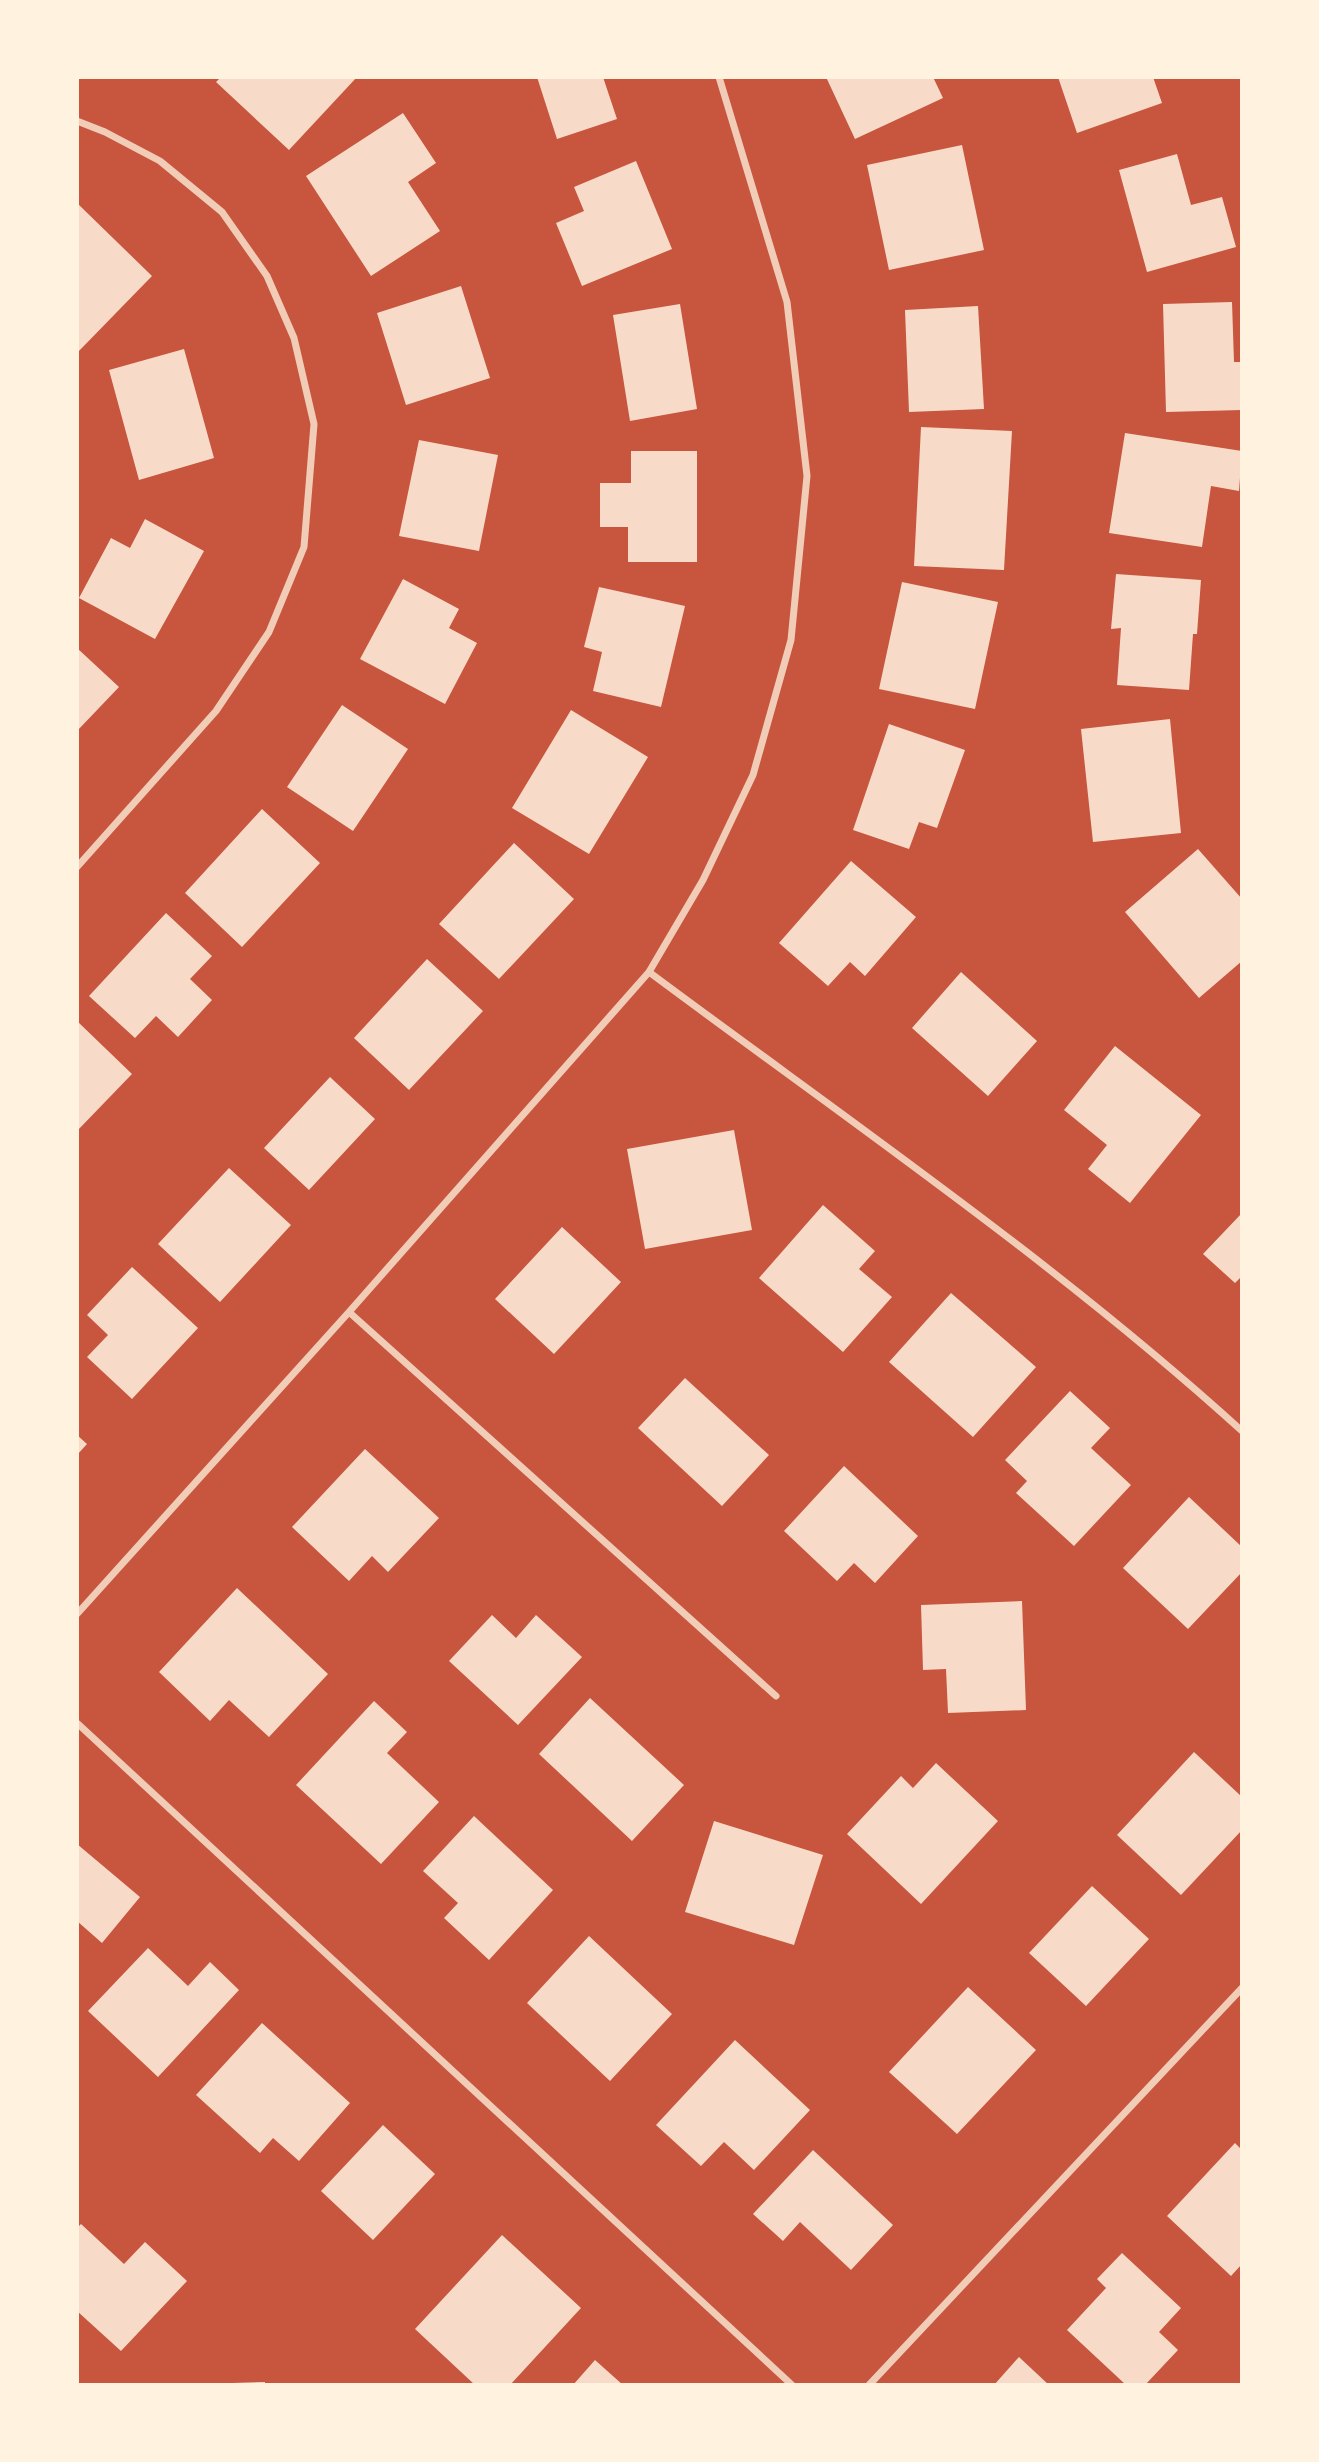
<svg xmlns="http://www.w3.org/2000/svg" width="1319" height="2462" viewBox="0 0 1319 2462" font-family="Rubik,sans-serif">
<rect width="100%" height="100%" fill="#c8553d"/>
<path fill="#f7dbc8" d="M 221,77 L 357,77 L 289,150 L 216,82 Z
M 537,77 L 603,77 L 617,119 L 557,139 Z
M 826,77 L 933,77 L 943,98 L 855,139 Z
M 1058,77 L 1153,77 L 1162,103 L 1077,133 Z
M 403,113 L 436,163 L 408,182 L 440,231 L 371,276 L 306,176 Z
M 962,145 L 984,250 L 889,270 L 867,165 Z
M 1177,154 L 1191,205 L 1222,197 L 1236,247 L 1147,272 L 1119,170 Z
M 636,161 L 672,249 L 582,286 L 556,223 L 584,211 L 574,187 Z
M 77,203 L 152,276 L 77,353 Z
M 461,286 L 490,378 L 406,405 L 377,313 Z
M 1232,302 L 1234,362 L 1242,362 L 1242,410 L 1166,412 L 1163,304 Z
M 680,304 L 697,409 L 630,421 L 613,315 Z
M 978,306 L 984,409 L 909,412 L 905,310 Z
M 184,349 L 214,458 L 139,480 L 109,370 Z
M 921,427 L 1012,431 L 1004,570 L 914,566 Z
M 1125,433 L 1242,451 L 1239,491 L 1211,486 L 1202,547 L 1109,533 Z
M 419,440 L 498,455 L 479,551 L 399,536 Z
M 631,451 L 697,451 L 697,562 L 628,562 L 628,527 L 600,527 L 600,483 L 631,483 Z
M 145,519 L 204,551 L 155,639 L 79,598 L 111,538 L 130,548 Z
M 1116,574 L 1201,580 L 1197,634 L 1193,634 L 1189,690 L 1117,685 L 1121,628 L 1111,629 Z
M 403,579 L 459,609 L 449,628 L 477,643 L 445,704 L 360,659 Z
M 902,582 L 998,602 L 975,709 L 879,689 Z
M 599,587 L 685,606 L 661,707 L 593,691 L 602,652 L 584,647 Z
M 77,648 L 119,687 L 77,731 Z
M 342,705 L 408,749 L 353,831 L 287,787 Z
M 571,710 L 648,757 L 589,854 L 512,808 Z
M 1170,719 L 1181,833 L 1093,842 L 1081,729 Z
M 889,724 L 965,750 L 937,828 L 919,822 L 909,849 L 853,830 Z
M 262,809 L 320,863 L 242,947 L 185,893 Z
M 514,843 L 574,899 L 499,979 L 439,924 Z
M 1198,849 L 1242,899 L 1242,961 L 1199,998 L 1125,912 Z
M 851,861 L 916,917 L 865,976 L 850,962 L 828,986 L 779,943 Z
M 166,913 L 212,956 L 190,979 L 212,1000 L 178,1037 L 156,1016 L 135,1038 L 89,996 Z
M 427,959 L 483,1011 L 409,1090 L 354,1038 Z
M 961,972 L 1037,1041 L 988,1096 L 912,1028 Z
M 77,1021 L 132,1074 L 77,1131 Z
M 1115,1046 L 1201,1115 L 1130,1203 L 1088,1169 L 1107,1145 L 1064,1110 Z
M 330,1077 L 375,1119 L 309,1190 L 264,1148 Z
M 734,1130 L 752,1230 L 645,1249 L 627,1149 Z
M 229,1168 L 291,1225 L 220,1302 L 158,1244 Z
M 823,1205 L 875,1251 L 859,1269 L 892,1297 L 843,1352 L 759,1278 Z
M 1242,1213 L 1242,1276 L 1235,1283 L 1203,1254 Z
M 562,1227 L 621,1282 L 554,1354 L 495,1299 Z
M 132,1267 L 198,1328 L 132,1399 L 87,1357 L 108,1335 L 87,1315 Z
M 951,1293 L 1036,1367 L 973,1437 L 889,1362 Z
M 685,1378 L 769,1455 L 722,1506 L 638,1428 Z
M 1070,1391 L 1110,1428 L 1091,1448 L 1131,1485 L 1074,1546 L 1016,1493 L 1027,1481 L 1005,1460 Z
M 77,1435 L 87,1444 L 77,1455 Z
M 365,1449 L 439,1518 L 388,1572 L 372,1556 L 349,1581 L 292,1527 Z
M 844,1466 L 918,1536 L 875,1583 L 854,1563 L 837,1581 L 784,1531 Z
M 1189,1497 L 1242,1547 L 1242,1572 L 1188,1629 L 1123,1568 Z
M 237,1588 L 328,1674 L 269,1737 L 229,1700 L 210,1721 L 159,1672 Z
M 1022,1601 L 1026,1710 L 948,1713 L 946,1669 L 923,1670 L 921,1605 Z
M 492,1615 L 516,1638 L 536,1615 L 582,1657 L 518,1725 L 449,1661 Z
M 590,1698 L 684,1785 L 632,1841 L 539,1754 Z
M 374,1701 L 407,1732 L 387,1753 L 439,1802 L 381,1864 L 296,1785 Z
M 1194,1752 L 1242,1797 L 1242,1830 L 1181,1895 L 1117,1835 Z
M 936,1763 L 998,1821 L 921,1904 L 847,1834 L 901,1776 L 913,1788 Z
M 474,1816 L 553,1890 L 489,1960 L 444,1918 L 458,1903 L 423,1871 Z
M 714,1821 L 823,1855 L 794,1945 L 685,1912 Z
M 77,1844 L 140,1897 L 102,1943 L 77,1921 Z
M 1092,1886 L 1149,1939 L 1086,2006 L 1029,1953 Z
M 589,1936 L 672,2014 L 610,2081 L 527,2003 Z
M 148,1948 L 188,1986 L 210,1962 L 239,1990 L 158,2077 L 88,2011 Z
M 968,1987 L 1036,2050 L 957,2134 L 889,2072 Z
M 262,2023 L 350,2103 L 299,2161 L 273,2138 L 260,2153 L 196,2095 Z
M 735,2040 L 810,2110 L 754,2170 L 724,2142 L 701,2166 L 656,2125 Z
M 383,2125 L 435,2174 L 373,2240 L 321,2191 Z
M 1235,2143 L 1242,2150 L 1242,2264 L 1231,2276 L 1167,2216 Z
M 813,2150 L 893,2225 L 851,2270 L 800,2222 L 783,2241 L 753,2214 Z
M 81,2224 L 124,2264 L 145,2242 L 187,2281 L 121,2351 L 77,2311 L 77,2228 Z
M 502,2235 L 581,2308 L 510,2385 L 475,2385 L 415,2329 Z
M 1122,2253 L 1181,2308 L 1159,2332 L 1178,2350 L 1145,2385 L 1126,2385 L 1067,2330 L 1106,2288 L 1097,2279 Z
M 1019,2357 L 1049,2385 L 994,2385 Z
M 595,2360 L 623,2385 L 573,2385 Z
M 265,2382 L 265,2385 L 232,2385 L 232,2383 Z"/>
<g fill="none" stroke-linecap="round" stroke-linejoin="round">
<path stroke="#f1ccb7" stroke-width="7" d="M 77,121 L 105,132 L 160,161 L 222,212 L 267,276 L 294,338 L 314,424 L 304,547 L 269,632 L 216,711 L 77,867
M 649,972 C 849,1121 1057,1263 1242,1431
M 349,1312 L 776,1696
M 77,1614 L 349,1312 L 649,972 L 703,880 L 753,775 L 791,640 L 807,476 L 787,302 L 719,77
M 77,1723 L 792,2385
M 869,2385 L 1242,1988"/>
</g>
<rect width="1319" height="2462" fill="none" stroke="#fff3e0" stroke-width="158"/>
</svg>
